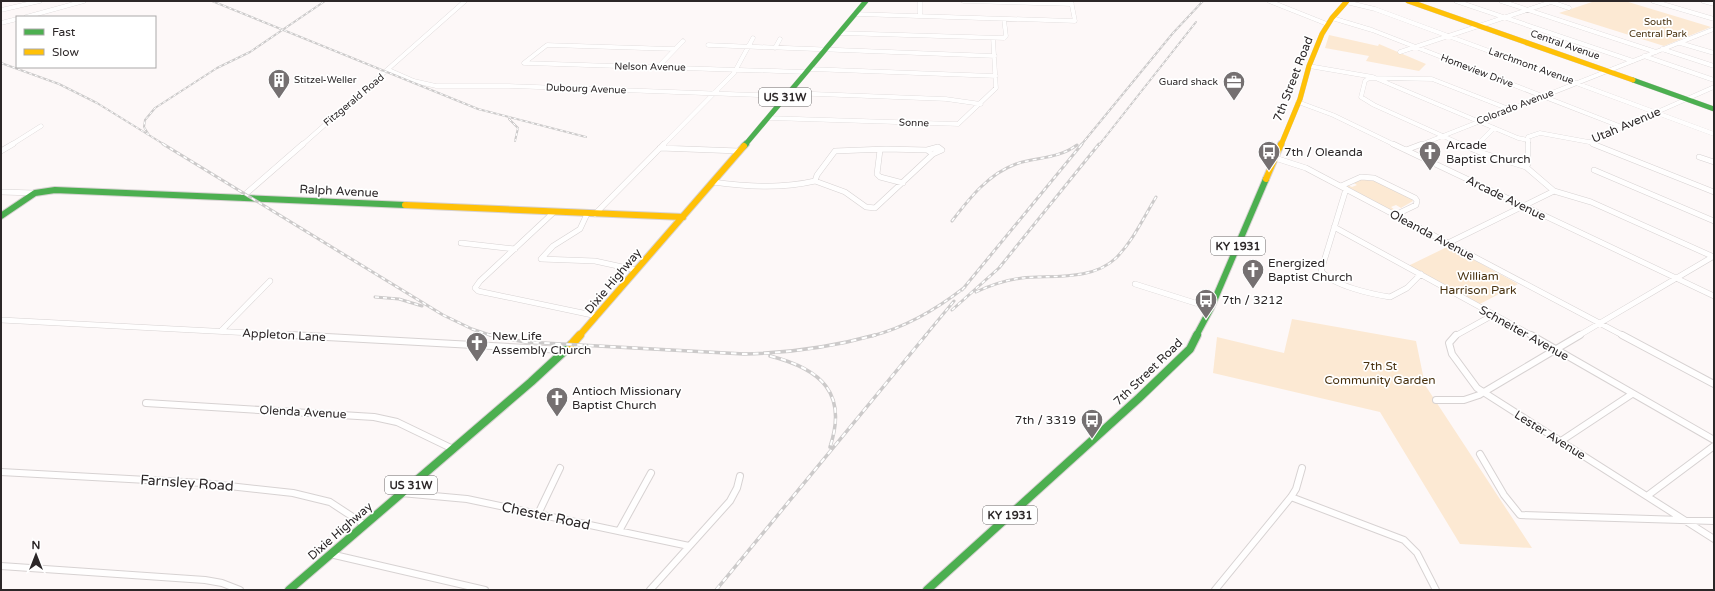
<svg xmlns="http://www.w3.org/2000/svg" width="1715" height="591" viewBox="0 0 1715 591" font-family="'Varela Round',sans-serif">
<rect width="100%" height="100%" fill="#fdf8f8"/>
<path fill="#fce9d3" d="M 1595,1 L 1625,1 L 1711,27 L 1664,46 L 1559,13 Z
M 1329,35 L 1378,46 L 1379,44 L 1426,64 L 1419,71 L 1366,61 L 1369,56 L 1325,48 Z
M 1362,179 L 1374,179 L 1411,198 L 1413,201 L 1401,208 L 1396,205 L 1391,207 L 1395,210 L 1392,211 L 1346,186 L 1347,185 L 1352,187 L 1357,185 L 1352,182 Z
M 1449,246 L 1518,284 L 1478,305 L 1408,266 Z
M 1292,319 L 1416,341 L 1425,385 L 1532,548 L 1460,544 L 1380,412 L 1213,373 L 1217,337 L 1284,353 Z"/>
<g fill="none" stroke-linecap="round" stroke-linejoin="round">
<g stroke="#d7d2d2" stroke-width="4.5">
<path id="street-far2" d="M 920,1 L 920,16
M 963,1 L 1072,4
M 1269,1 L 1327,24
M 1456,1 L 1633,61
M 1501,1 L 1656,52
M 1653,1 L 1714,19
M 1703,1 L 1714,4
M 1346,2 L 1375,9 L 1714,134
M 1551,2 L 1569,8
M 1,10 L 40,1
M 855,14 L 1075,21 L 1071,1
M 26,17 L 84,1
M 1332,18 L 1372,30 L 1622,127
M 1,23 L 17,19
M 839,33 L 1004,38 L 1006,36 L 1004,19
M 1680,43 L 1714,53
M 708,45 L 995,56
M 775,48 L 780,39
M 674,49 L 547,45 L 524,63 L 806,72
M 1662,49 L 1714,66
M 1400,52 L 1554,1
M 1644,56 L 1714,80
M 1309,66 L 1373,77 L 1518,138 L 1528,140
M 657,68 L 683,41
M 809,69 L 996,76
M 389,70 L 414,81 L 436,86 L 509,86 L 786,96
M 789,93 L 946,99 L 981,104
M 1298,102 L 1333,115 L 1395,145
M 767,118 L 958,124 L 996,88 L 993,38
M 1589,142 L 1596,145
M 11,145 L 41,126
M 302,145 L 465,1
M 663,145 L 734,73 L 753,38
M 1420,145 L 1714,29
M 1463,145 L 1374,105 L 1361,97 L 1365,81 L 1369,78 L 1432,79 L 1509,109
M 1477,145 L 1494,128
M 1528,145 L 1528,137 L 1540,133 L 1589,142 L 1714,87"/>
</g>
<g stroke="#d7d2d2" stroke-width="6">
<path id="street-far1" d="M 1393,144 L 1714,296
M 1461,144 L 1482,153 L 1526,167
M 1528,144 L 1528,164 L 1526,167 L 1554,191
M 1593,144 L 1714,192
M 660,148 L 739,151
M 886,149 L 927,150 L 933,154 L 875,208 L 866,207 L 845,192 L 815,181 L 817,175 L 835,151 Z
M 1473,149 L 1478,144
M 880,150 L 877,174 L 880,177 L 903,183
M 927,150 L 938,147 L 942,150 L 933,154
M 1406,150 L 1422,144
M 1,151 L 13,144
M 1699,157 L 1714,162
M 1275,158 L 1306,168 L 1624,336
M 1594,170 L 1714,221
M 713,182 C 747,187 781,189 815,181
M 1341,186 L 1361,177 L 1374,178 L 1415,198 L 1417,201 L 1416,205 L 1395,215
M 1346,189 L 1321,271 C 1334,286 1371,294 1390,297 L 1407,288 L 1421,274
M 1554,191 L 1591,202 L 1714,257
M 1,192 L 35,193
M 241,198 L 303,144
M 554,212 L 480,281 L 475,288 L 478,291 L 597,316
M 587,214 L 580,229 L 553,246 L 541,259 L 595,261 L 636,270
M 595,214 L 664,144
M 1334,227 L 1533,336
M 461,243 L 515,249
M 1448,243 L 1554,191
M 1135,284 L 1211,308
M 1,320 L 308,336
M 221,331 L 270,281
M 1455,336 L 1493,315
M 1578,336 L 1714,256"/>
</g>
<g stroke="#d7d2d2" stroke-width="8">
<path id="street" d="M 290,335 L 564,350
M 1456,335 L 1449,343 L 1452,354 L 1477,388 L 1714,539
M 1531,335 L 1714,440
M 1622,335 L 1714,384
M 1436,400 L 1464,400 L 1479,395 L 1580,335
M 146,403 L 374,417 L 397,422 L 453,449
M 1561,441 L 1632,394
M 1480,454 L 1504,495 L 1520,515 L 1714,521
M 1,472 L 202,483 L 293,493 L 330,502 L 365,525
M 401,493 L 467,499 L 689,546
M 1647,496 L 1714,446
M 1291,497 L 1404,540 L 1417,553 L 1436,590
M 538,514 L 560,468
M 619,531 L 651,473
M 330,554 L 485,590
M 1,566 L 205,580 L 222,583 L 240,590
M 650,590 L 730,501 L 737,488 L 740,476
M 1215,590 L 1291,497 L 1296,489 L 1302,468"/>
</g>
<g stroke="#d7d2d2" stroke-width="5.5">
<path id="fast-far2" d="M 1633,80 L 1714,109
M 745,145 L 866,1"/>
</g>
<g stroke="#d7d2d2" stroke-width="8">
<path id="fast-far1" d="M 744,146 L 746,144
M 1,216 L 35,193 L 55,190 L 405,205
M 1196,336 L 1211,308 L 1266,179"/>
</g>
<g stroke="#d7d2d2" stroke-width="10">
<path id="fast" d="M 289,590 L 531,382 L 571,345
M 927,590 L 1139,398 L 1190,349 L 1197,335"/>
</g>
<g stroke="#d7d2d2" stroke-width="5.5">
<path id="slow-far2" d="M 1408,1 L 1633,80
M 1281,145 L 1300,99 L 1309,66 L 1322,34 L 1332,18 L 1347,1"/>
</g>
<g stroke="#d7d2d2" stroke-width="8">
<path id="slow-far1" d="M 1266,179 L 1281,144
M 405,205 L 683,217
M 579,336 L 744,146"/>
</g>
<g stroke="#d7d2d2" stroke-width="10">
<path id="slow" d="M 571,345 L 580,335"/>
</g>
<use href="#street-far2" stroke="#fffefe" stroke-width="4"/>
<use href="#street-far1" stroke="#fffefe" stroke-width="5"/>
<use href="#street" stroke="#fffefe" stroke-width="6"/>
<use href="#fast-far2" stroke="#4caf50" stroke-width="5"/>
<use href="#fast-far1" stroke="#4caf50" stroke-width="6"/>
<use href="#fast" stroke="#4caf50" stroke-width="8"/>
<use href="#slow-far2" stroke="#ffc107" stroke-width="5"/>
<use href="#slow-far1" stroke="#ffc107" stroke-width="6"/>
<use href="#slow" stroke="#ffc107" stroke-width="8"/>
<g stroke="#cccaca" stroke-width="2">
<path id="rail-far2" d="M 212,1 L 478,109 L 586,137
M 1,63 L 59,84 L 97,103 L 165,145
M 509,119 L 518,128 L 515,141
M 149,135 L 144,127 L 145,120 L 155,108 L 217,68 L 250,52 L 325,1
M 1081,145 L 1173,33 L 1203,1
M 1099,145 L 1196,22"/>
</g>
<g stroke="#cccaca" stroke-width="3">
<path id="rail-far1" d="M 163,144 L 443,315 L 472,329 L 493,336
M 952,221 C 969,199 988,174 1016,164 C 1037,157 1058,159 1077,145
M 962,290 L 1082,144
M 976,292 C 991,285 1006,280 1022,278 C 1052,275 1092,281 1116,258 C 1133,241 1144,217 1156,197
M 375,297 L 399,299 L 422,306
M 952,310 L 999,268 L 1099,144
M 872,336 C 906,327 937,309 965,287
M 925,336 L 954,301"/>
</g>
<g stroke="#cccaca" stroke-width="3.5">
<path id="rail" d="M 490,335 L 525,342 L 744,354 C 789,353 832,347 875,335
M 770,356 C 821,369 848,393 830,447
M 716,590 L 926,335"/>
</g>
<use href="#rail-far2" stroke="#fff" stroke-width="1" stroke-dasharray="3" stroke-linecap="butt"/>
<use href="#rail-far1" stroke="#fff" stroke-width="1.5" stroke-dasharray="4" stroke-linecap="butt"/>
<use href="#rail" stroke="#fff" stroke-width="2" stroke-dasharray="5.5" stroke-linecap="butt"/>
</g>
<defs>
<g id="building-pin" transform="scale(1.15)"><path d="M0 17L-7.5 6A9.5 9.5 0 1 1 7.5 6Z" fill="#757071" stroke="#fff"/><path d="M-4-6H4V6H1V3H-1V6H-4ZM-2.5-4.3h1.7v1.8h-1.7ZM.8-4.3h1.7v1.8H.8ZM-2.5-1h1.7V.8h-1.7ZM.8-1h1.7V.8H.8Z" fill="#fff"/></g>
<g id="office-pin" transform="scale(1.15)"><path d="M0 17L-7.5 6A9.5 9.5 0 1 1 7.5 6Z" fill="#757071" stroke="#fff"/><path d="M-6-3h4V-5.5h4V-3h4V5H-6ZM-1-4.5V-3h2v-1.5ZM-6 0V1H6V0Z" fill="#fff"/></g>
<g id="bus-pin" transform="scale(1.15)"><path d="M0 17L-7.5 6A9.5 9.5 0 1 1 7.5 6Z" fill="#757071" stroke="#fff"/><path d="M-5-6H5V4H4V6H2V4H-2V6H-4V4H-5ZM-3.5-4V0h7V-4ZM-3.5 1.2v1.5H-2V1.2ZM2 1.2v1.5H3.5V1.2Z" fill="#fff"/></g>
<g id="church-pin" transform="scale(1.15)"><path d="M0 17L-7.5 6A9.5 9.5 0 1 1 7.5 6Z" fill="#757071" stroke="#fff"/><path d="M-1.2-6h2.4v3.5h3.3v2.4h-3.3V6h-2.4V-.1h-3.3v-2.4h3.3Z" fill="#fff"/></g>
</defs>
<g fill-rule="evenodd">
<use href="#building-pin" x="279" y="80"/>
<use href="#office-pin" x="1234" y="82"/>
<use href="#bus-pin" x="1269" y="152"/>
<use href="#church-pin" x="1430" y="152"/>
<use href="#church-pin" x="1253" y="270"/>
<use href="#bus-pin" x="1206" y="300"/>
<use href="#church-pin" x="477" y="343"/>
<use href="#church-pin" x="557" y="398"/>
<use href="#bus-pin" x="1092" y="420"/>
</g>
<g text-anchor="middle" dominant-baseline="central" stroke-width="3.5" stroke-linejoin="round" paint-order="stroke">
<g font-size="10" fill="#493210" stroke="#fff">
<text x="1658" y="22">South<tspan x="1658" dy="12">Central Park</tspan></text>
</g>
<g font-size="10" fill="#2c2728" stroke="#fff">
<text transform="translate(1565 45) rotate(19)">Central Avenue</text>
<text transform="translate(1531 66) rotate(20)">Larchmont Avenue</text>
<text transform="translate(650 67) rotate(1)">Nelson Avenue</text>
<text transform="translate(1477 71) rotate(21)">Homeview Drive</text>
<text transform="translate(586 89) rotate(2)">Dubourg Avenue</text>
<text transform="translate(354 100) rotate(-40)">Fitzgerald Road</text>
<text transform="translate(1515 107) rotate(-21)">Colorado Avenue</text>
<text transform="translate(914 123) rotate(2)">Sonne</text>
</g>
<g font-size="10" fill="#2c2728" stroke="#fff" text-anchor="start">
<text x="294" y="80">Stitzel-Weller</text>
<text x="1218" y="82" text-anchor="end">Guard shack</text>
</g>
<g fill="#fff" stroke="#6b6868" stroke-width="1">
<rect x="759" y="88" width="52" height="18" rx="3"/>
<rect x="1211" y="237" width="54" height="18" rx="3"/>
<rect x="385" y="476" width="52" height="18" rx="3"/>
<rect x="983" y="506" width="54" height="18" rx="3"/>
</g>
<g font-size="11" font-weight="bold" fill="#2c2728">
<text x="785" y="97">US 31W</text>
<text x="1238" y="246">KY 1931</text>
<text x="411" y="485">US 31W</text>
<text x="1010" y="515">KY 1931</text>
</g>
<g font-size="12" fill="#2c2728" stroke="#fff">
<text transform="translate(1293 79) rotate(-69)">7th Street Road</text>
<text transform="translate(1626 125) rotate(-23)">Utah Avenue</text>
<text transform="translate(339 191) rotate(3)">Ralph Avenue</text>
<text transform="translate(1506 198) rotate(26)">Arcade Avenue</text>
<text transform="translate(1432 235) rotate(28)">Oleanda Avenue</text>
<text transform="translate(613 281) rotate(-50)">Dixie Highway</text>
<text transform="translate(1524 333) rotate(29)">Schneiter Avenue</text>
<text transform="translate(284 335) rotate(3)">Appleton Lane</text>
<text transform="translate(1148 372) rotate(-44)">7th Street Road</text>
<text transform="translate(303 412) rotate(3)">Olenda Avenue</text>
<text transform="translate(1550 435) rotate(32)">Lester Avenue</text>
<text transform="translate(340 531) rotate(-41)">Dixie Highway</text>
</g>
<g font-size="12" fill="#2c2728" stroke="#fff" text-anchor="start">
<text x="1446" y="145">Arcade<tspan x="1446" dy="14">Baptist Church</tspan></text>
<text x="1284" y="152">7th / Oleanda</text>
<text x="1268" y="263">Energized<tspan x="1268" dy="14">Baptist Church</tspan></text>
<text x="1222" y="300">7th / 3212</text>
<text x="492" y="336">New Life<tspan x="492" dy="14">Assembly Church</tspan></text>
<text x="572" y="391">Antioch Missionary<tspan x="572" dy="14">Baptist Church</tspan></text>
<text x="1076" y="420" text-anchor="end">7th / 3319</text>
</g>
<g font-size="12" fill="#493210" stroke="#fff">
<text x="1478" y="276">William<tspan x="1478" dy="14">Harrison Park</tspan></text>
<text x="1380" y="366">7th St<tspan x="1380" dy="14">Community Garden</tspan></text>
</g>
<g font-size="14" fill="#2c2728" stroke="#fff">
<text transform="translate(187 483) rotate(4)">Farnsley Road</text>
<text transform="translate(546 516) rotate(12)">Chester Road</text>
</g>
</g>
<rect width="1715" height="591" fill="none" stroke="#2c2728" stroke-width="4"/>
<rect x="16" y="16" width="140" height="52" fill="#ffffff" stroke="#aba9a9"/>
<rect x="24" y="29" width="20" height="6" fill="#4caf50" stroke="#aba9a9"/>
<text x="52" y="36" font-size="12" fill="#2c2728">Fast</text>
<rect x="24" y="49" width="20" height="6" fill="#ffc107" stroke="#aba9a9"/>
<text x="52" y="56" font-size="12" fill="#2c2728">Slow</text>
<g transform="translate(36 555)" stroke="#ffffff" stroke-width="3" paint-order="stroke">
<path d="M0-3L7 15L0 10L-7 15Z" fill="#2c2728"/>
<text y="-6" font-size="11" font-weight="bold" text-anchor="middle" fill="#2c2728">N</text>
</g>
</svg>
